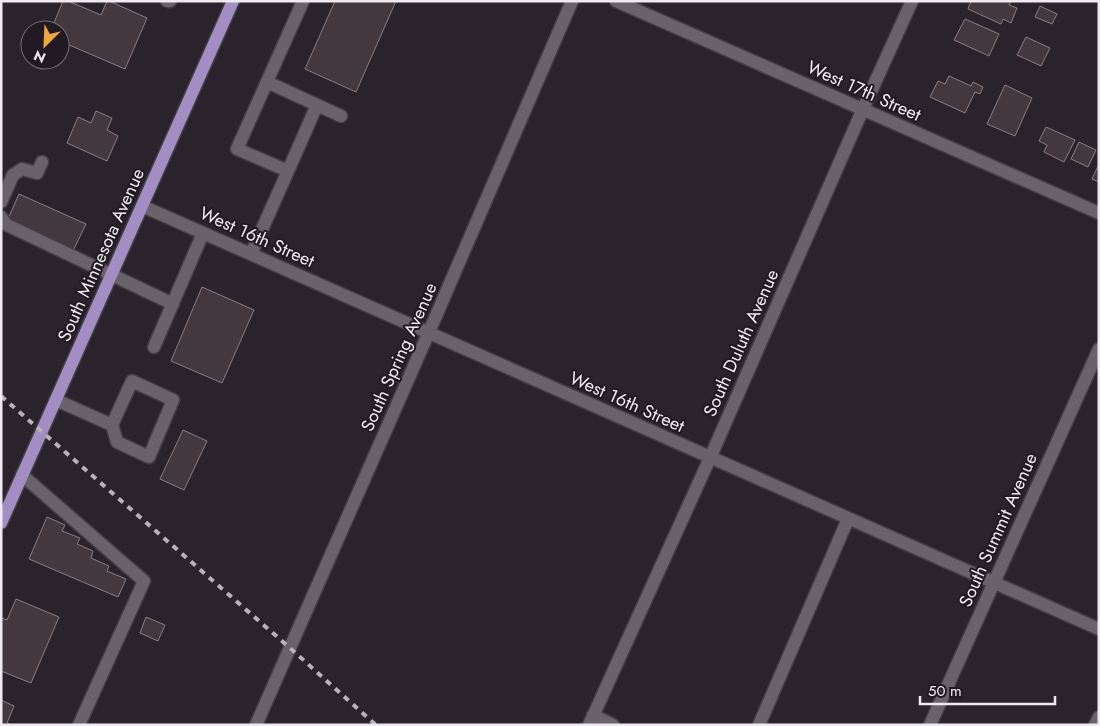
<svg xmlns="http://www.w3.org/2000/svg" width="1100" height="726" viewBox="0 0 1100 726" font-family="Jost,sans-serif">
<rect width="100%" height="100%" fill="#2b232c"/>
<path fill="#43383e" stroke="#8a7d84" d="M 63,1 L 68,1 L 101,15 L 107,1 L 109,1 L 147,18 L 125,69 L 60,41 L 60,30 L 51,30 Z
M 335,1 L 396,1 L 356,92 L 305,69 Z
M 971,1 L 1011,1 L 1009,5 L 1017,8 L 1011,23 L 1003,19 L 1001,24 L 968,9 Z
M 1040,6 L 1057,14 L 1052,24 L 1035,17 Z
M 965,19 L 999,34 L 989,56 L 954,40 Z
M 1026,37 L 1050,48 L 1041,66 L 1017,55 Z
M 949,76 L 971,86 L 973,82 L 983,87 L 980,94 L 975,92 L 965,113 L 930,97 L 938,81 L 945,84 Z
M 1005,85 L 1032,98 L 1015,136 L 987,124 Z
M 96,111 L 112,118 L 107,130 L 118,136 L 107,161 L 67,143 L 78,117 L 91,123 Z
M 1046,127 L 1075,140 L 1064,162 L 1044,152 L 1047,145 L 1039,141 Z
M 1079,142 L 1096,150 L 1088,167 L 1071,159 Z
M 1099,164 L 1099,182 L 1092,179 Z
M 19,194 L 86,224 L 73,251 L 7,221 Z
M 202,287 L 254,310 L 222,383 L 171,361 Z
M 183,430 L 207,441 L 184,490 L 160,479 Z
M 47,517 L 65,525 L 62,531 L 80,538 L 77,544 L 93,551 L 91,558 L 109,566 L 107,571 L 126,579 L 118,597 L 29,559 Z
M 16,599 L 59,617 L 31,683 L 1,671 L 1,620 L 2,618 L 7,620 Z
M 146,617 L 165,625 L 158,641 L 140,633 Z
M 1,700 L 14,706 L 7,723 L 11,725 L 1,725 Z"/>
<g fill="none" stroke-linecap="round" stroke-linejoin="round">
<g stroke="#433e44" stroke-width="15">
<path id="minor" d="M 167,1 L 170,1
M 303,1 L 237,149 L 288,171 L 317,105
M 616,1 L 1099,213
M 267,82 L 341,116
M 1,202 L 13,175 L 22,169 L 37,173 L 42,162
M 142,206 L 1099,629
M 1,217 L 7,225 L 173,304
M 251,254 L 288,171
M 154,347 L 203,233
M 56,400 L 112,425 L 132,381 L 173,400 L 149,457 L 117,442 L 112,425
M 22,475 L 144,581 L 79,725
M 593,715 L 613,725
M 256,725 L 429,332 L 572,1
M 589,725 L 710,458 L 863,109 L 912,1
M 759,725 L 848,519
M 930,725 L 1099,349
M 1095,725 L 1099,717"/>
</g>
<g stroke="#433e44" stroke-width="15">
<path id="major" d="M 1,523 L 233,1"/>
</g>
<use href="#minor" stroke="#6a626b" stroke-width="12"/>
<use href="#major" stroke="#a38ec3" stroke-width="12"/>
<path stroke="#b8b2b9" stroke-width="4" stroke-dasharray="6 6" stroke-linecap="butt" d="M 1,396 L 290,648 L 376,725"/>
</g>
<g text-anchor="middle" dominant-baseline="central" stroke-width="4" stroke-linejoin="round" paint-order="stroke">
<g font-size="18" fill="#efeaf0" stroke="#211a22">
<text transform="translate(864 91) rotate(24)">West 17th Street</text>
<text transform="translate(257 237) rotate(24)">West 16th Street</text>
<text transform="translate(101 255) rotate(-66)">South Minnesota Avenue</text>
<text transform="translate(741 343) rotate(-66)">South Duluth Avenue</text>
<text transform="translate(399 357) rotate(-66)">South Spring Avenue</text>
<text transform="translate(627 402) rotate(24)">West 16th Street</text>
<text transform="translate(998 530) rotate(-66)">South Summit Avenue</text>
</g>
</g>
<rect width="1100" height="726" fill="none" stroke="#efeaf0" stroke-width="5"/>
<g transform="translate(45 45) rotate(204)"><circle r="24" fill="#211a22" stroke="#736d74"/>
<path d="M0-4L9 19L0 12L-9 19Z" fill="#f0a63e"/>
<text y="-8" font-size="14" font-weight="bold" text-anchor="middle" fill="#efeaf0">N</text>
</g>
<path d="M920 696v8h135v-8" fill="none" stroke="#efeaf0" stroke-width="2.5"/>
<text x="928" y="696" font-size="15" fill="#efeaf0" stroke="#211a22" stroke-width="4" paint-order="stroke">50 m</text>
</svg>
